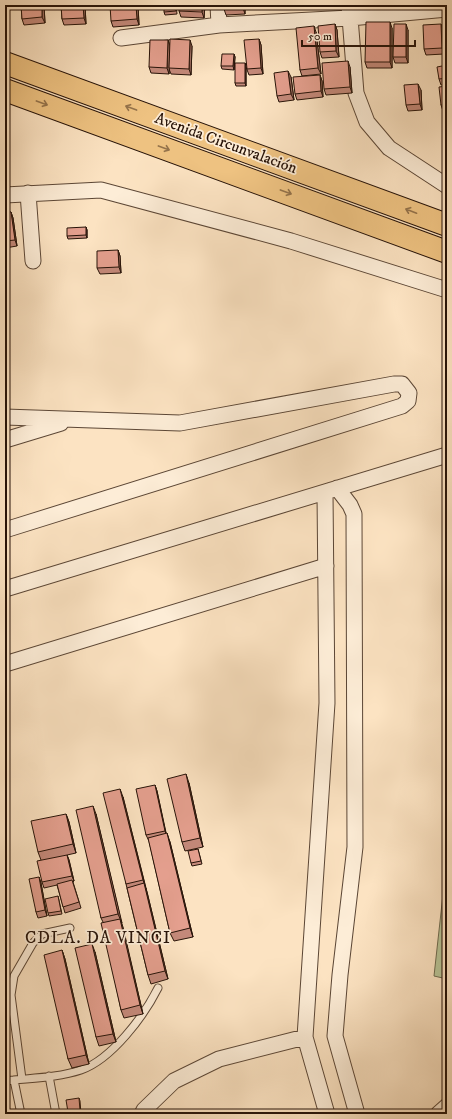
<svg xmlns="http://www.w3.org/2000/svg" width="452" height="1119" viewBox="0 0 452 1119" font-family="'IM FELL DW Pica',serif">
<rect width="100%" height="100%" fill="#fce3c2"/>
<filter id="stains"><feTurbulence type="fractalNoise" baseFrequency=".005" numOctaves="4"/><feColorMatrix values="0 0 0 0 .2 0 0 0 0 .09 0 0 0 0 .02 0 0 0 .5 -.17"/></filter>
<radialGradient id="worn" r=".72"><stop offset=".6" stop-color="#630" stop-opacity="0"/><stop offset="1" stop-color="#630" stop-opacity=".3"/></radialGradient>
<path fill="#b9c598" stroke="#706c50" d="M 447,858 L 447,979 L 434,976 Z"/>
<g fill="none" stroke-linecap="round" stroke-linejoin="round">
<g stroke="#5c4736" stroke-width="9">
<path id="lane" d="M 49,1076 L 56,1114
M 22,1079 L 11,995 L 14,976 L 33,943 L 42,934 L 70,928
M 14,1080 L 21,1114
M 5,1081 C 30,1078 57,1078 81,1070 C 112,1059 144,1016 158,988"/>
</g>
<g stroke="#5c4736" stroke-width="17">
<path id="street" d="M 218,5 L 219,25 L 350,18 L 447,9
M 349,5 L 356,93 L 367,122 L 389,148 L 447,186
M 121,38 L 219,25
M 28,193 L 33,261
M 5,195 L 101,190 L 291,241 L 447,290
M 5,417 L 180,423 L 394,384 L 402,384 L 409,393 L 408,401 L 402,406 L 5,530
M 5,440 L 61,423
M 337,488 L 350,505 L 354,514 L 355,847 L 340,975 L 335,1036 L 357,1114
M 325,493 L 327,703 L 305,1037 L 327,1114
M 5,589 L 447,455
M 5,664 L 326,566
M 142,1114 L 144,1110 L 174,1081 L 219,1059 L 305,1037
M 438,1114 L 447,1106"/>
</g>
<g stroke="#271308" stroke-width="24">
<path id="highway" d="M 5,63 L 447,225
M 5,90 L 447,252"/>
</g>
<use href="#lane" stroke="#fdedd7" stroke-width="7"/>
<use href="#street" stroke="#fdedd7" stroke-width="15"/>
<use href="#highway" stroke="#eec281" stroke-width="22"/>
</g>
<path fill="#c4897a" stroke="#271308" d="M 21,5 L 44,5 L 45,23 L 24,25 L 22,19 Z
M 61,5 L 85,5 L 86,24 L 64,25 L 62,19 Z
M 138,5 L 139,25 L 113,27 L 111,21 Z
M 176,5 L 177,14 L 165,15 L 164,12 Z
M 205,5 L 204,18 L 181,17 L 179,11 Z
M 245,5 L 245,14 L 226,15 L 224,9 Z
M 335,24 L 337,30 L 339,57 L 322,58 L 320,52 Z
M 392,28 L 392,68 L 367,68 L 365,62 Z
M 408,30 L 408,63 L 395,63 L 393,57 Z
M 443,30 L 444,54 L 426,55 L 424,49 Z
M 316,32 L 321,74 L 302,76 L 300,70 Z
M 259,39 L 261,45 L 263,74 L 249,75 L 246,67 L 246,86 L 236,86 L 235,83 L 245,63 L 246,65 Z
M 168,40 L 170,46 L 192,46 L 191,75 L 171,74 L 169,69 L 169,74 L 151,73 L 149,67 Z
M 234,54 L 235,57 L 234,70 L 222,69 L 221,66 Z
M 447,65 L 447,84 L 441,85 L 439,79 Z
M 350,67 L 352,93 L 326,95 L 324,89 Z
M 320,75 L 322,81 L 323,97 L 297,100 L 295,94 Z
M 291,77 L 294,100 L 279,102 L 277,96 Z
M 447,86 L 447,111 L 443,111 L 441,105 Z
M 421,90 L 422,110 L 408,111 L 406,105 Z
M 5,212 L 11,212 L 13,218 L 17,246 L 5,248 Z
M 86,227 L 87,230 L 87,238 L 68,239 L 67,236 Z
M 118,250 L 120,256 L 121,273 L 100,274 L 97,268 Z
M 189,783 L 203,847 L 185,851 L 182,842 Z
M 155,785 L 157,791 L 166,834 L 170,842 L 193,937 L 174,941 L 170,933 L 149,841 L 146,835 Z
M 123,797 L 147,892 L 168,979 L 151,984 L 148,975 L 126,884 Z
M 66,814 L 69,822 L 76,853 L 67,855 L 69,860 L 74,881 L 73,882 L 81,908 L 65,913 L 57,885 L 44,888 L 42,882 L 41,860 L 38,852 Z
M 96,814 L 143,1014 L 124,1018 L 121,1010 L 103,922 L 101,918 Z
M 198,849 L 202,864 L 192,866 L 191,863 Z
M 39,877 L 41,883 L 47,916 L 38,918 L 36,912 Z
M 58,896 L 62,914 L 49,916 L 48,913 Z
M 62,950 L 65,959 L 89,1064 L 72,1068 L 68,1059 Z
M 95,952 L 116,1042 L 99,1046 L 96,1037 Z
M 79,1098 L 80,1101 L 81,1114 L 69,1114 L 68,1112 Z"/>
<path fill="#a06f63" stroke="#271308" d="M 42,5 L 44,5 L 45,23 L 42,17 Z
M 83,5 L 85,5 L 86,24 L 84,18 Z
M 136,5 L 138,5 L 139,25 L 137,19 Z
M 202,5 L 205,5 L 204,18 L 202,12 Z
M 243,5 L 245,5 L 245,14 L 243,8 Z
M 390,22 L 392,28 L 392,68 L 390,62 Z
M 335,24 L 337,30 L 339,57 L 336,51 Z
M 406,24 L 408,30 L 408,63 L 406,57 Z
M 441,24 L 443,30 L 444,54 L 442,48 Z
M 314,26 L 316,32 L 321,74 L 318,68 Z
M 259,39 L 261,45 L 263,74 L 261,68 Z
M 168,40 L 170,46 L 169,74 L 167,68 Z
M 190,40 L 192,46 L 191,75 L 189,69 Z
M 234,54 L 235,57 L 234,70 L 233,66 Z
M 348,61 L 350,67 L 352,93 L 350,87 Z
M 245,63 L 246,66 L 246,86 L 245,83 Z
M 288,71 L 291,77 L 294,100 L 291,94 Z
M 320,75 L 322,81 L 323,97 L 321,91 Z
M 418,84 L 421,90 L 422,110 L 420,104 Z
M 11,212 L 13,218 L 17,246 L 15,240 Z
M 86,227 L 87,230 L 87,238 L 86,235 Z
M 118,250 L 120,256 L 121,273 L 119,267 Z
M 186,774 L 189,783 L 203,847 L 200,838 Z
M 155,785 L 157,791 L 167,837 L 165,831 Z
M 120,789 L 123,797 L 146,889 L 143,880 Z
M 93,806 L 96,814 L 122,923 L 118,914 Z
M 66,814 L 69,822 L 76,853 L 73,844 Z
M 167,833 L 170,842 L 193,937 L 190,928 Z
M 67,855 L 69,860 L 74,881 L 72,876 Z
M 39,877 L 41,883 L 47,916 L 45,910 Z
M 144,883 L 147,892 L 168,979 L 165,971 Z
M 120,919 L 123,927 L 143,1014 L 140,1005 Z
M 92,944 L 95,952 L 116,1042 L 113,1034 Z
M 62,950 L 65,959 L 89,1064 L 86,1055 Z"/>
<path fill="#e49f8e" stroke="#271308" d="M 21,5 L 42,5 L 42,17 L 22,19 Z
M 61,5 L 83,5 L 84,18 L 62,19 Z
M 110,5 L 136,5 L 137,19 L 111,21 Z
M 164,5 L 175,5 L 176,11 L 164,12 Z
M 179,5 L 202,5 L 202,12 L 179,11 Z
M 224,5 L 243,5 L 243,8 L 224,9 Z
M 366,22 L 390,22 L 390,62 L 365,62 Z
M 335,24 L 336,51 L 320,52 L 318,26 Z
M 394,24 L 406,24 L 406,57 L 393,57 Z
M 441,24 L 442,48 L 424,49 L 423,25 Z
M 314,26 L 318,68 L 300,70 L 296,28 Z
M 170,39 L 190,40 L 189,69 L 169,68 Z
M 259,39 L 261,68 L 247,69 L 244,40 Z
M 150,40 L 168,40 L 167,68 L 149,67 Z
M 222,54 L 234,54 L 233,66 L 221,66 Z
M 348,61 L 350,87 L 324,89 L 322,63 Z
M 235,63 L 245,63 L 245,83 L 235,83 Z
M 447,65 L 447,78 L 439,79 L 437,67 Z
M 288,71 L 291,94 L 277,96 L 274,73 Z
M 320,75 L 321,91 L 295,94 L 293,77 Z
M 418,84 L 420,104 L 406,105 L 404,85 Z
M 447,86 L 447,105 L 441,105 L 439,87 Z
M 5,212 L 11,212 L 15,240 L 5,241 Z
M 86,227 L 86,235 L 67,236 L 67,228 Z
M 118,250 L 119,267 L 97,268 L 97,251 Z
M 186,774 L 200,838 L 182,842 L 167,779 Z
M 155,785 L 165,831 L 146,835 L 136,789 Z
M 120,789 L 143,880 L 126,884 L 103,793 Z
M 93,806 L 118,914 L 101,918 L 76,810 Z
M 66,814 L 73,844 L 38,852 L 31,821 Z
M 167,833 L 190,928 L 170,933 L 148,838 Z
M 198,849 L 201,861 L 191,863 L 188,851 Z
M 67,855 L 72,876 L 42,882 L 37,861 Z
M 39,877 L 45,910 L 36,912 L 29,879 Z
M 72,880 L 79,902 L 63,907 L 57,884 Z
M 144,883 L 165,971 L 148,975 L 127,888 Z
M 58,896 L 61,911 L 48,913 L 45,899 Z
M 120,919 L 140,1005 L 121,1010 L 101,923 Z
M 92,944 L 113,1034 L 96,1037 L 75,948 Z
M 62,950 L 86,1055 L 68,1059 L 44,955 Z
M 79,1098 L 80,1110 L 68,1112 L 66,1100 Z
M 50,1110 L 51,1114 L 36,1114 L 36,1113 Z"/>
<defs><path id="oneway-shaft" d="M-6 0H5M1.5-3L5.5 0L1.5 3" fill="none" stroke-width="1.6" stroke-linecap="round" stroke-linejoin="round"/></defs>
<g stroke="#94734b">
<use href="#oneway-shaft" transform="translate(42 103) rotate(20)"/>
<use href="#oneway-shaft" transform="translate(131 108) rotate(-160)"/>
<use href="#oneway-shaft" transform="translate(164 148) rotate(20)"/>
<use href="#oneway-shaft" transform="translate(286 192) rotate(20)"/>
<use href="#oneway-shaft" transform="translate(411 211) rotate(-159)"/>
</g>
<g text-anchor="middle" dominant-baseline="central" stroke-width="3.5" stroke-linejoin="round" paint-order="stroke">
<g font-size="16" fill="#271308" stroke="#fdedd7">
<text transform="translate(226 143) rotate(20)">Avenida Circunvalación</text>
</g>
<g font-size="17" letter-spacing="1" fill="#271308" stroke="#fdedd7">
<text x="98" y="938">CDLA. DA VINCI</text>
</g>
</g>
<rect width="452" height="1119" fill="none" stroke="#fce3c2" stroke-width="20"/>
<rect x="6" y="6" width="440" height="1107" fill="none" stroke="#271308" stroke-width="2"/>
<rect x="10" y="10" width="432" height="1099" fill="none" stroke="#271308"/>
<path d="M302 40v6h113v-6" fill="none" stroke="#271308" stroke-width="2"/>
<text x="308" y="40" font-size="12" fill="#271308" stroke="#fdedd7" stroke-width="3" paint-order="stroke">50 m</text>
<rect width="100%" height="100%" filter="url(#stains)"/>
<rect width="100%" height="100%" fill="url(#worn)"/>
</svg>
